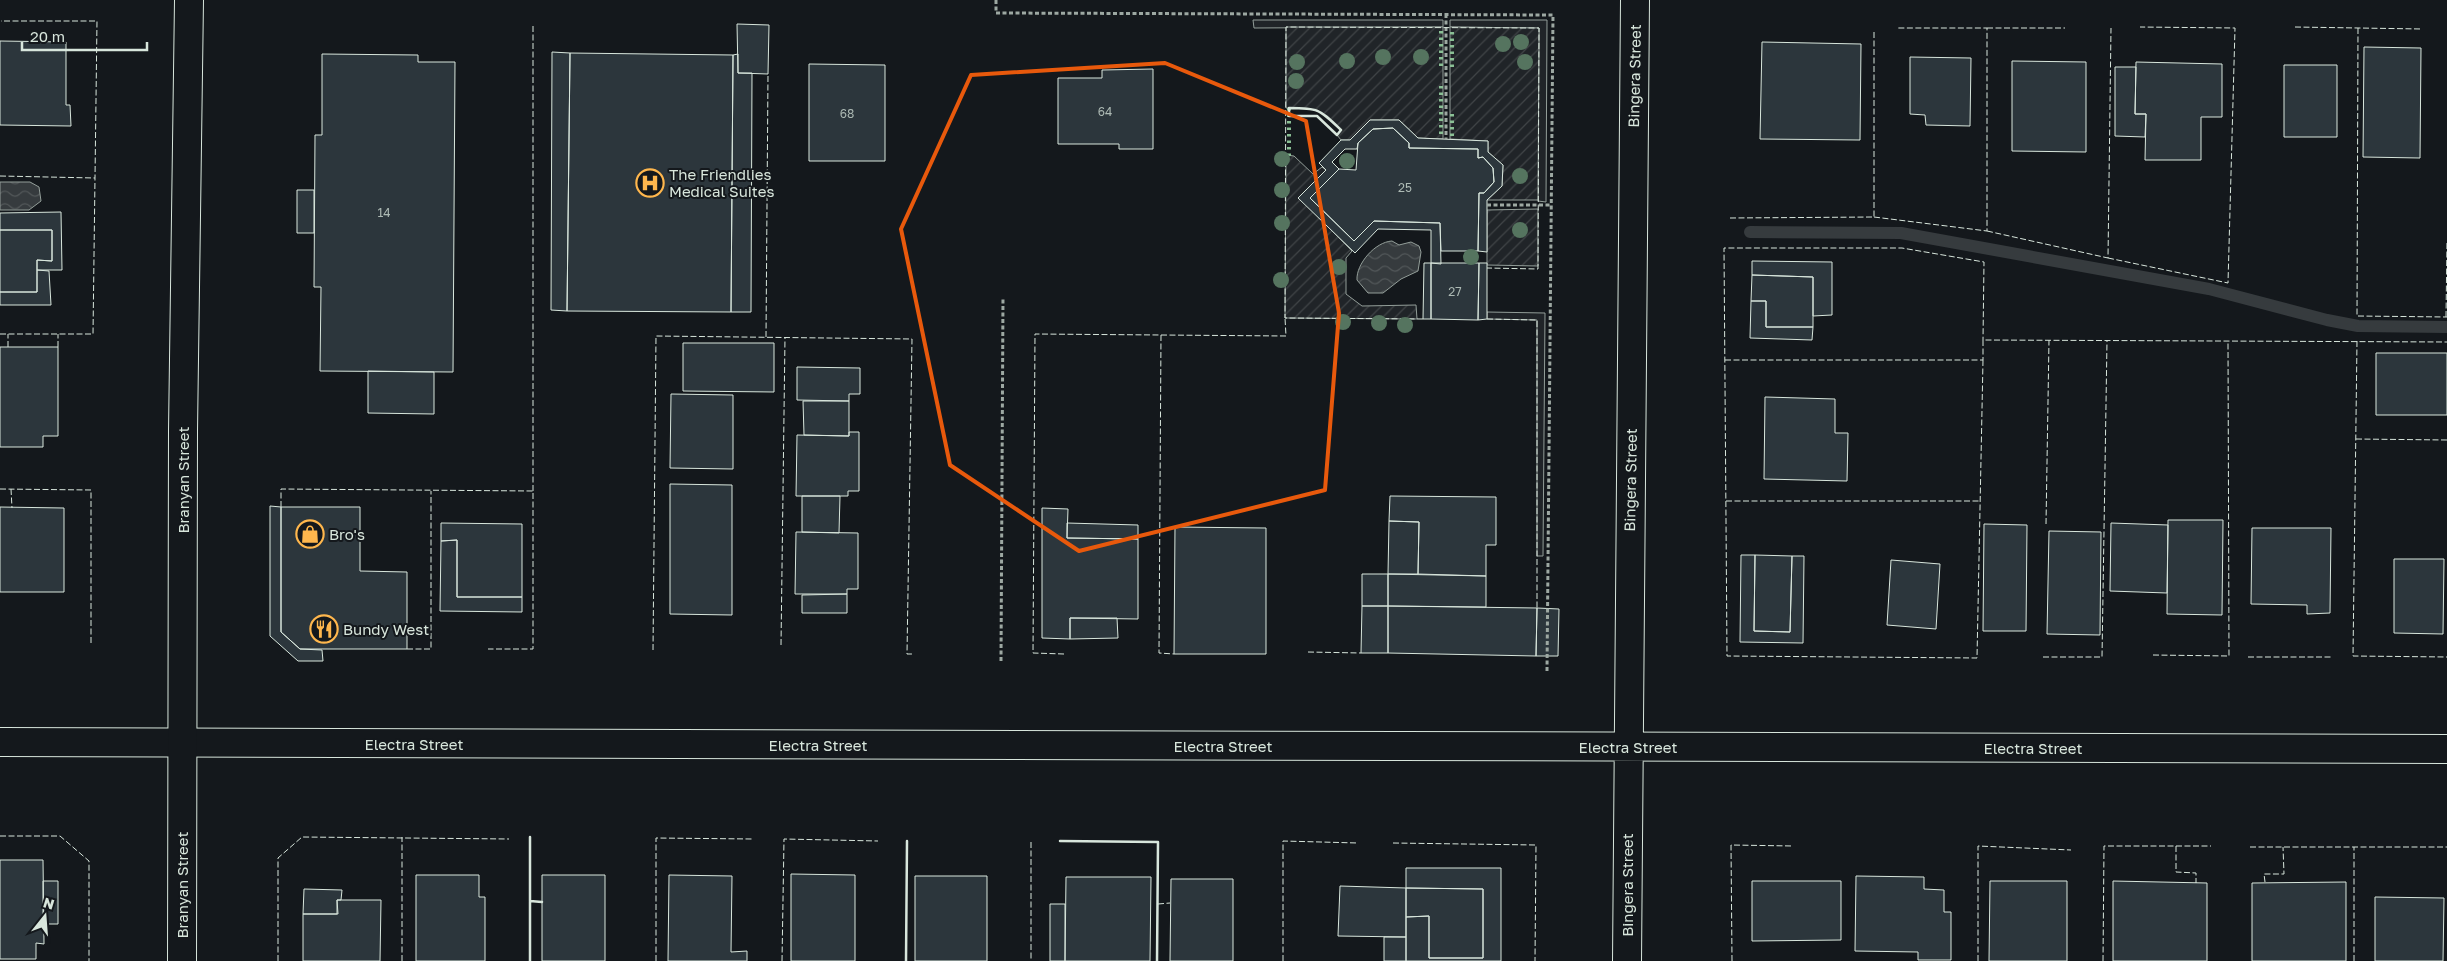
<svg xmlns="http://www.w3.org/2000/svg" width="2447" height="961" viewBox="0 0 2447 961" font-family="'Golos Text',sans-serif">
<defs>
<pattern id="garden-furrows" width="10" height="10" patternUnits="userSpaceOnUse" patternTransform="scale(1.25)"><rect width="10" height="10" fill="#202428"/><path d="M-1 1l2-2M0 10L10 0M9 11l2-2" fill="none" stroke="#404447"/></pattern>
<pattern id="water-waves" width="16" height="10" patternUnits="userSpaceOnUse" patternTransform="scale(1.25)"><rect width="16" height="10" fill="#363b3e"/><path d="M0 5q4-4 8 0t8 0" fill="none" stroke="#525759"/></pattern>
</defs>
<rect width="100%" height="100%" fill="#14181c"/>
<path fill="#202428" stroke="#939e99" d="M 1253,20 L 1443,20 L 1443,27 L 1254,28 Z
M 1450,20 L 1547,20 L 1546,202 L 1538,201 L 1539,28 L 1450,27 Z
M 1487,312 L 1545,313 L 1543,556 L 1537,556 L 1537,320 L 1487,319 Z"/>
<path fill="url(#garden-furrows)" stroke="#939e99" d="M 1286,27 L 1443,27 L 1443,139 L 1418,138 L 1399,120 L 1370,120 L 1350,140 L 1341,140 L 1337,135 L 1341,130 C 1318,108 1317,108 1286,108 Z
M 1450,27 L 1539,28 L 1538,200 L 1487,200 L 1502,186 L 1503,165 L 1488,152 L 1488,141 L 1450,139 Z
M 1286,155 L 1294,156 L 1313,174 L 1322,167 L 1326,170 L 1299,198 L 1352,251 L 1346,258 L 1346,294 L 1362,306 L 1416,305 L 1417,319 L 1285,318 Z
M 1538,209 L 1538,266 L 1487,265 L 1487,210 Z"/>
<path fill="url(#water-waves)" stroke="#939e99" d="M 0,182 L 30,182 L 39,187 L 41,201 L 29,210 L 0,210 Z
M 1392,241 L 1399,245 L 1411,242 L 1419,246 L 1421,252 L 1418,271 L 1401,279 L 1383,293 L 1368,293 L 1357,280 C 1356,264 1375,242 1392,241 Z"/>
<g fill="none" stroke-linecap="round" stroke-linejoin="round">
<path stroke="#363b3e" stroke-width="12" d="M 1750,232 L 1901,233 L 2209,289 L 2327,320 L 2358,326 L 2447,327"/>
</g>
<path fill="#2c363c" stroke="#d8e6dc" d="M 737,24 L 769,25 L 768,74 L 738,73 Z
M 0,41 L 66,42 L 66,105 L 70,105 L 71,126 L 0,125 Z
M 1762,42 L 1861,44 L 1860,140 L 1760,139 Z
M 2364,47 L 2421,48 L 2420,158 L 2363,157 Z
M 552,52 L 570,53 L 567,311 L 551,310 Z
M 570,53 L 733,55 L 731,312 L 567,311 Z
M 322,54 L 418,55 L 418,62 L 455,62 L 453,372 L 320,371 L 321,287 L 314,287 L 315,135 L 322,135 Z
M 738,54 L 738,73 L 752,73 L 751,312 L 731,312 L 733,55 Z
M 1910,57 L 1971,58 L 1970,126 L 1926,125 L 1925,115 L 1910,114 Z
M 2012,61 L 2086,62 L 2086,152 L 2012,151 Z
M 2136,62 L 2222,64 L 2222,117 L 2201,117 L 2201,160 L 2145,160 L 2146,114 L 2135,114 Z
M 809,64 L 885,65 L 885,161 L 809,161 Z
M 2284,65 L 2337,65 L 2337,137 L 2284,137 Z
M 2115,67 L 2136,67 L 2135,114 L 2146,114 L 2145,137 L 2115,136 Z
M 1153,69 L 1153,149 L 1119,149 L 1119,144 L 1058,144 L 1058,78 L 1102,78 L 1102,70 Z
M 1370,120 L 1399,120 L 1418,138 L 1488,141 L 1488,152 L 1503,165 L 1502,186 L 1487,200 L 1487,252 L 1478,251 L 1479,193 L 1484,193 L 1494,182 L 1493,168 L 1483,157 L 1478,158 L 1478,149 L 1409,148 L 1409,143 L 1393,128 L 1373,129 L 1358,143 L 1357,149 L 1345,149 L 1332,162 L 1339,169 L 1310,198 L 1354,241 L 1374,221 L 1440,223 L 1441,264 L 1431,263 L 1431,230 L 1378,229 L 1355,253 L 1298,198 L 1326,170 L 1319,163 L 1341,140 L 1350,140 Z
M 1393,128 L 1409,143 L 1409,148 L 1478,149 L 1478,158 L 1483,157 L 1493,168 L 1494,182 L 1484,193 L 1479,193 L 1478,251 L 1441,251 L 1440,223 L 1374,221 L 1354,241 L 1310,198 L 1339,169 L 1356,170 L 1358,143 L 1373,129 Z
M 297,190 L 314,190 L 314,233 L 297,233 Z
M 61,212 L 62,270 L 37,270 L 37,260 L 52,261 L 52,230 L 0,230 L 0,213 Z
M 0,230 L 52,230 L 52,261 L 37,260 L 37,292 L 0,292 Z
M 1752,261 L 1832,262 L 1832,315 L 1813,316 L 1813,277 L 1752,275 Z
M 1424,263 L 1431,263 L 1431,319 L 1423,319 Z
M 1431,263 L 1479,263 L 1478,320 L 1431,319 Z
M 1479,263 L 1487,263 L 1487,319 L 1478,320 Z
M 37,270 L 49,271 L 51,305 L 0,305 L 0,292 L 37,292 Z
M 1752,275 L 1813,277 L 1813,327 L 1766,327 L 1766,301 L 1751,301 Z
M 1751,301 L 1766,301 L 1766,327 L 1813,327 L 1812,340 L 1750,338 Z
M 683,343 L 774,343 L 774,392 L 683,391 Z
M 0,347 L 58,347 L 58,436 L 43,436 L 43,447 L 0,447 Z
M 2376,353 L 2447,353 L 2447,415 L 2376,415 Z
M 797,367 L 860,368 L 860,394 L 849,394 L 849,401 L 797,400 Z
M 368,371 L 434,372 L 434,414 L 368,413 Z
M 671,394 L 733,395 L 733,469 L 670,468 Z
M 1765,397 L 1835,399 L 1835,433 L 1848,433 L 1847,481 L 1764,479 Z
M 803,401 L 849,401 L 849,436 L 804,435 Z
M 849,432 L 859,432 L 859,491 L 848,491 L 848,496 L 796,496 L 797,435 L 849,436 Z
M 670,484 L 732,485 L 732,615 L 670,614 Z
M 802,496 L 840,496 L 839,533 L 802,532 Z
M 1390,496 L 1496,497 L 1496,545 L 1486,545 L 1486,576 L 1418,574 L 1419,522 L 1389,521 Z
M 270,506 L 281,507 L 281,632 L 300,649 L 322,650 L 323,661 L 298,661 L 270,636 Z
M 0,507 L 64,508 L 64,592 L 0,592 Z
M 281,507 L 360,507 L 360,571 L 407,572 L 407,649 L 300,649 L 281,632 Z
M 1042,508 L 1068,509 L 1067,538 L 1138,539 L 1138,619 L 1070,618 L 1070,639 L 1042,638 Z
M 2168,520 L 2223,520 L 2222,615 L 2167,614 Z
M 1389,521 L 1419,522 L 1418,574 L 1388,574 Z
M 441,523 L 522,524 L 522,597 L 457,597 L 457,540 L 441,541 Z
M 1067,523 L 1138,525 L 1138,539 L 1067,538 Z
M 2111,523 L 2168,525 L 2167,593 L 2110,591 Z
M 1984,524 L 2027,525 L 2026,631 L 1983,631 Z
M 1175,527 L 1266,528 L 1266,654 L 1174,654 Z
M 2252,528 L 2331,528 L 2330,613 L 2307,614 L 2307,605 L 2251,604 Z
M 2049,531 L 2101,532 L 2100,635 L 2047,634 Z
M 796,532 L 858,533 L 858,589 L 847,589 L 847,594 L 795,594 Z
M 457,540 L 457,597 L 522,597 L 522,612 L 440,611 L 441,541 Z
M 1741,555 L 1755,555 L 1754,631 L 1790,632 L 1792,556 L 1804,556 L 1803,643 L 1740,642 Z
M 1755,555 L 1792,556 L 1790,632 L 1754,631 Z
M 2394,559 L 2444,559 L 2443,634 L 2394,633 Z
M 1891,560 L 1940,564 L 1936,629 L 1887,625 Z
M 1362,574 L 1388,574 L 1388,606 L 1362,606 Z
M 1388,574 L 1486,576 L 1486,607 L 1388,606 Z
M 847,594 L 847,613 L 802,613 L 802,595 Z
M 1362,606 L 1388,606 L 1388,653 L 1361,653 Z
M 1388,606 L 1537,608 L 1536,656 L 1388,653 Z
M 1537,608 L 1559,609 L 1558,656 L 1536,656 Z
M 1070,618 L 1117,618 L 1118,638 L 1070,639 Z
M 0,860 L 43,860 L 44,944 L 36,943 L 36,959 L 0,959 Z
M 1406,868 L 1501,868 L 1501,961 L 1406,961 L 1406,917 L 1429,916 L 1429,958 L 1483,958 L 1483,889 L 1406,888 Z
M 791,874 L 855,875 L 855,961 L 791,961 Z
M 416,875 L 479,875 L 479,897 L 485,897 L 485,961 L 416,961 Z
M 542,875 L 605,875 L 605,961 L 542,961 Z
M 669,875 L 732,876 L 731,952 L 747,951 L 747,961 L 668,961 Z
M 915,876 L 987,876 L 987,961 L 915,961 Z
M 1856,876 L 1924,877 L 1924,889 L 1944,890 L 1944,912 L 1951,912 L 1951,960 L 1918,960 L 1918,952 L 1855,951 Z
M 1066,877 L 1151,877 L 1150,961 L 1065,961 Z
M 1171,879 L 1233,879 L 1233,961 L 1170,961 Z
M 43,881 L 58,881 L 58,924 L 43,924 Z
M 1752,881 L 1841,881 L 1841,940 L 1752,941 Z
M 1990,881 L 2067,881 L 2067,961 L 1989,961 Z
M 2113,881 L 2207,883 L 2207,961 L 2113,961 Z
M 2346,882 L 2346,961 L 2252,961 L 2252,883 Z
M 1340,886 L 1406,888 L 1406,937 L 1338,936 Z
M 1406,888 L 1483,889 L 1483,958 L 1429,958 L 1429,916 L 1406,917 Z
M 304,889 L 342,890 L 341,900 L 337,900 L 338,914 L 303,914 Z
M 2375,897 L 2444,898 L 2443,961 L 2375,961 Z
M 337,900 L 381,900 L 380,961 L 303,961 L 303,914 L 337,914 Z
M 1050,904 L 1065,904 L 1065,961 L 1050,961 Z
M 1384,937 L 1406,937 L 1406,961 L 1384,961 Z"/>
<g fill="none" stroke-linecap="round" stroke-linejoin="round">
<g stroke="#d8e6dc" stroke-width="30">
<path id="minor" d="M 0,742 L 2447,749
M 1627,961 L 1635,0"/>
</g>
<g stroke="#d8e6dc" stroke-width="30">
<path id="tertiary" d="M 182,961 L 183,431 L 189,0"/>
</g>
<path stroke="#9da8a2" stroke-width="3" stroke-dasharray="4 2.5" stroke-linecap="butt" d="M 996,0 L 996,13 L 1553,15 L 1547,671
M 1446,14 L 1446,139
M 1487,205 L 1551,205
M 1001,661 L 1003,297"/>
<use href="#minor" stroke="#14181c" stroke-width="28"/>
<use href="#tertiary" stroke="#14181c" stroke-width="28"/>
<path stroke="#8ac095" stroke-width="4" stroke-dasharray="2.5 4" stroke-linecap="butt" d="M 1441,31 L 1441,66
M 1452,67 L 1452,31
M 1441,86 L 1441,137
M 1452,136 L 1452,114
M 1289,156 L 1289,108"/>
<path stroke="#d8e6dc" stroke-width="1" stroke-dasharray="6 2.5" stroke-linecap="butt" d="M 2295,27 L 2422,29
M 1987,28 L 2065,28
M 2358,28 L 2357,316 L 2447,317
M 0,176 L 95,178
M 1874,217 L 1987,231 L 1987,28 L 1896,28
M 1730,218 L 1874,217 L 1874,30
M 1987,231 L 2108,258 L 2111,28
M 2108,258 L 2228,283 L 2235,28 L 2140,27
M 2446,317 L 2447,241
M 1423,319 L 1285,318 L 1286,27 L 1539,28 L 1538,269 L 1487,268
M 1487,319 L 1537,320 L 1537,608
M 0,334 L 93,334 L 97,21 L 1,21
M 1161,335 L 1159,653 L 1174,654
M 766,337 L 768,74
M 2357,341 L 2353,656 L 2447,657
M 8,347 L 8,334
M 58,347 L 58,334
M 1725,360 L 1983,360 L 1983,340 L 2447,342
M 1983,360 L 1977,658 L 1727,656 L 1724,248 L 1902,248 L 1984,262 L 1983,340
M 2356,439 L 2447,440
M 0,489 L 91,490 L 91,645
M 11,489 L 12,508
M 533,491 L 533,24
M 1726,501 L 1979,501
M 281,507 L 281,489 L 533,491 L 533,649 L 488,649
M 2046,524 L 2049,340
M 781,645 L 785,337
M 407,649 L 431,649 L 431,491
M 653,650 L 656,336 L 912,339 L 907,654 L 912,654
M 1308,652 L 1361,653
M 1064,654 L 1033,653 L 1035,334 L 1286,336 L 1285,318
M 2153,655 L 2229,656 L 2228,341
M 2043,657 L 2102,657 L 2107,341
M 2248,657 L 2333,657
M 0,836 L 60,836 L 89,861 L 89,961
M 1031,842 L 1031,961
M 1393,843 L 1536,845 L 1535,961
M 2176,846 L 2176,872 L 2196,873 L 2196,883
M 2250,847 L 2447,847
M 2265,882 L 2264,874 L 2284,874 L 2283,847
M 1158,904 L 1170,903
M 278,961 L 278,858 L 302,837 L 509,839
M 402,961 L 402,837
M 656,961 L 656,838 L 752,839
M 782,961 L 784,839 L 878,841
M 1283,961 L 1283,841 L 1358,843
M 1732,961 L 1731,845 L 1793,846
M 1978,961 L 1978,846 L 2071,850
M 2103,961 L 2104,846 L 2211,846
M 2354,961 L 2354,847"/>
<path stroke="#d8e6dc" stroke-width="2.5" d="M 1289,108 C 1319,108 1319,109 1341,130 L 1337,135 L 1317,116 L 1289,116 Z
M 1060,841 L 1158,842 L 1157,961
M 530,901 L 542,902
M 530,961 L 530,837
M 906,961 L 907,841"/>
</g>
<g fill="#55745f">
<circle cx="1521" cy="42" r="8"/>
<circle cx="1503" cy="44" r="8"/>
<circle cx="1383" cy="57" r="8"/>
<circle cx="1421" cy="57" r="8"/>
<circle cx="1347" cy="61" r="8"/>
<circle cx="1297" cy="62" r="8"/>
<circle cx="1525" cy="62" r="8"/>
<circle cx="1296" cy="81" r="8"/>
<circle cx="1282" cy="159" r="8"/>
<circle cx="1347" cy="161" r="8"/>
<circle cx="1520" cy="176" r="8"/>
<circle cx="1282" cy="190" r="8"/>
<circle cx="1282" cy="223" r="8"/>
<circle cx="1520" cy="230" r="8"/>
<circle cx="1471" cy="257" r="8"/>
<circle cx="1339" cy="267" r="8"/>
<circle cx="1281" cy="280" r="8"/>
<circle cx="1343" cy="322" r="8"/>
<circle cx="1379" cy="323" r="8"/>
<circle cx="1405" cy="325" r="8"/>
</g>
<path fill="none" stroke="#e8590c" stroke-width="4" stroke-linejoin="round" d="M 1165,63 L 1306,121 L 1339,313 L 1325,490 L 1079,551 L 950,465 L 901,229 L 971,75 Z"/>
<defs>
<g id="hospital-ring" transform="scale(1.4375)"><circle r="9.5" fill="#14181c" stroke="#ffb74d" stroke-width="1.5"/><path d="M-5-5h3v3.5h4V-5h3V5h-3V1.5h-4V5h-3Z" fill="#ffb74d"/></g>
<g id="shop-ring" transform="scale(1.4375)"><circle r="9.5" fill="#14181c" stroke="#ffb74d" stroke-width="1.5"/><path d="M-5-2.5h2.3a2.7 3.5 0 0 1 5.4 0H5L5.5 6h-11ZM-1.5-2.5h3a1.5 2.3 0 0 0-3 0Z" fill="#ffb74d"/></g>
<g id="restaurant-ring" transform="scale(1.4375)"><circle r="9.5" fill="#14181c" stroke="#ffb74d" stroke-width="1.5"/><path d="M-5-6h1v4h1v-4h1v4h1v-4h1v5L-1.5 .5V6h-2V.5L-5-1ZM5-6V6H3V1.5H1.5Q1.5-4 5-6Z" fill="#ffb74d"/></g>
</defs>
<g fill-rule="evenodd">
<use href="#hospital-ring" x="650" y="183"/>
<use href="#shop-ring" x="310" y="534"/>
<use href="#restaurant-ring" x="324" y="629"/>
</g>
<g text-anchor="middle" dominant-baseline="central" stroke-width="4" stroke-linejoin="round" paint-order="stroke">
<g font-size="12" fill="#adbab4">
<text x="1105" y="111">64</text>
<text x="847" y="113">68</text>
<text x="1405" y="187">25</text>
<text x="384" y="212">14</text>
<text x="1455" y="291">27</text>
</g>
<g font-size="15" fill="#d8e6dc" stroke="#14181c">
<text transform="translate(1634 76) rotate(-89)">Bingera Street</text>
<text transform="translate(183 480) rotate(-90)">Branyan Street</text>
<text transform="translate(1630 480) rotate(-89)">Bingera Street</text>
<text x="414" y="744">Electra Street</text>
<text x="818" y="745">Electra Street</text>
<text x="1223" y="746">Electra Street</text>
<text x="1628" y="747">Electra Street</text>
<text x="2033" y="748">Electra Street</text>
<text transform="translate(182 885) rotate(-90)">Branyan Street</text>
<text transform="translate(1627 885) rotate(-90)">Bingera Street</text>
</g>
<g font-size="15" fill="#d8e6dc" stroke="#14181c" text-anchor="start">
<text x="669" y="174">The Friendlies<tspan x="669" dy="17">Medical Suites</tspan></text>
<text x="329" y="534">Bro's</text>
<text x="343" y="629">Bundy West</text>
</g>
</g>
<g transform="translate(45 916) rotate(17)" stroke="#14181c" stroke-width="4" paint-order="stroke">
<path d="M0-4L9 19L0 12L-9 19Z" fill="#d8e6dc"/>
<text y="-8" font-size="14" font-weight="bold" text-anchor="middle" fill="#d8e6dc">N</text>
</g>
<path d="M22 42v8h125v-8" fill="none" stroke="#d8e6dc" stroke-width="2.5"/>
<text x="30" y="42" font-size="15" fill="#d8e6dc" stroke="#14181c" stroke-width="4" paint-order="stroke">20 m</text>
</svg>
